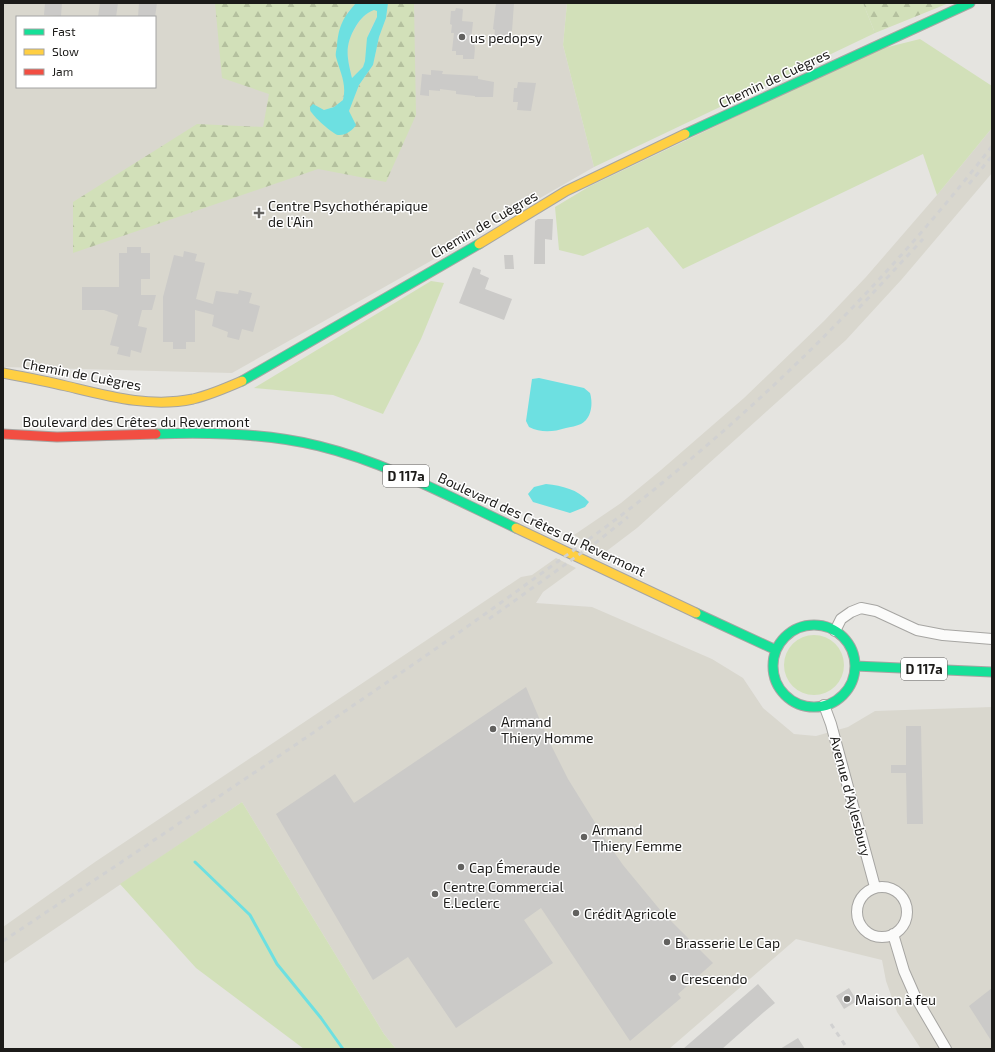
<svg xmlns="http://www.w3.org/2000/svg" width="995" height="1052" viewBox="0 0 995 1052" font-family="'Exo 2',sans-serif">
<defs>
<pattern id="forest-firs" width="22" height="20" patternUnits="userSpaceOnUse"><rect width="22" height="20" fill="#d2e0b9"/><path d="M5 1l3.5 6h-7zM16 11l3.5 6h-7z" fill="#b4c09e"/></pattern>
</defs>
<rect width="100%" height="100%" fill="#e5e4e0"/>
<path fill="#d9d7ce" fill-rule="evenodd" d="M 3,3 L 567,3 L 563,45 L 594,167 L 436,258 L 232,373 L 3,367 ZM 17,17 L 155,17 L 155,87 L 17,87 Z
M 992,128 L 992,173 L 902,279 L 846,340 L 637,528 L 604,553 L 574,535 L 621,503 L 661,470 L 744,398 L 824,321 L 866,277 L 937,195 Z
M 556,558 L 576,568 L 543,592 L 536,603 L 592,607 L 712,659 L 743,678 L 763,708 L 794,734 L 816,736 L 848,727 L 875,711 L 992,707 L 992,1049 L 921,1049 L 897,1012 L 886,981 L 882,960 L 796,939 L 669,1049 L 396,1049 L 384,1034 L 242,802 L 3,964 L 3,927 L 95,862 L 521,577 L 532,575 Z"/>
<path fill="#d2e0b9" d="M 567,3 L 863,3 L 875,33 L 594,167 L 563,45 Z
M 374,10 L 377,10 L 377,17 L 369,32 L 365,61 L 363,67 L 352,78 C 348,56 343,47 356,27 C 360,19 366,13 374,10 Z
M 920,39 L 992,86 L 992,128 L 937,195 L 923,154 L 683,269 L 648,227 L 583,256 L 559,250 L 555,207 L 590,186 L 876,50 Z
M 431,281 L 444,283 L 421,339 L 383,414 L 333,395 L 254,388 Z
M784 665a30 30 0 1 1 60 0a30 30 0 1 1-60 0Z
M 242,802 L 384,1034 L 396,1049 L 304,1049 L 196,968 L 120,884 Z"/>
<path fill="url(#forest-firs)" d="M 215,3 L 356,3 L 347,13 L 336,55 L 340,67 L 345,87 L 343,100 L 334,107 L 324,110 L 313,104 C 322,122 331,144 354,128 L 349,111 L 350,108 L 359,85 L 373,65 L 379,37 L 386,18 L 388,3 L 414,3 L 416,115 L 386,182 L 318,169 L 73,253 L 73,202 L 197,124 L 263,127 L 269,94 L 222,78 Z
M 863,3 L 949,3 L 875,33 Z"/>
<path fill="#6de0e1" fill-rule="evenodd" d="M 356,3 L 388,3 L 386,18 L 379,37 L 373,65 L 359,85 L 349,111 L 356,125 C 353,130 345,136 338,135 C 333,134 315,118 312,113 C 310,111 310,110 310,107 L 313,104 L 324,110 L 334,107 L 343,100 C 347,84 340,72 336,57 C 335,53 337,49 337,45 C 339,25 343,18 356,3 ZM 374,10 L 377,11 L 377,17 L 367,38 L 365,61 L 363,67 L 352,78 C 347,57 344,46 356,26 C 360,19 366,13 374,10 Z
M 539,378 L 584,388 L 590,393 C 593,403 592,418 581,424 C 577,426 570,427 566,428 C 553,432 541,433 529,427 L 526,421 L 532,379 Z
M 546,484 C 563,486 577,489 589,502 L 585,507 L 570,513 L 533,502 L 528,494 L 534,487 Z"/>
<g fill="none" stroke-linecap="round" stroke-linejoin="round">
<path stroke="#6de0e1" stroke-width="3" d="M 195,862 L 250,915 L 277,964 L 321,1018 L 343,1049"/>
</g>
<path fill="#cbcac8" d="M 45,3 L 62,3 L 61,16 L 44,15 Z
M 100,3 L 118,3 L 116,17 L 98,17 Z
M 139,3 L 157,3 L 155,17 L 138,17 Z
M 496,3 L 514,3 L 512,31 L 509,31 L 508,41 L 506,40 L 506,45 L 496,44 L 497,39 L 494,39 L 495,30 L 493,29 Z
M 456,8 L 463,9 L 462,21 L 473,22 L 471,40 L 474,44 L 475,48 L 474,59 L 463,59 L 463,55 L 456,55 L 456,51 L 452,51 L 454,33 L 451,33 L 452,25 L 450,24 L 451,11 L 455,11 Z
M 431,70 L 443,71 L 442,74 L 478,76 L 478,79 L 494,82 L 493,97 L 475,97 L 475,96 L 456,94 L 456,91 L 440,89 L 440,91 L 429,90 L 429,96 L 420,95 L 422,74 L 431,75 Z
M 518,82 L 536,83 L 531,111 L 517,110 L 518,102 L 513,102 L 514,88 L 517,88 Z
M 538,219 L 553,219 L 552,240 L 545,239 L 545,264 L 534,264 L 535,221 Z
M 127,247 L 141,247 L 141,253 L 150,253 L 150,279 L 141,279 L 141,295 L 156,295 L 152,310 L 142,310 L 138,326 L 147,328 L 141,353 L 131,350 L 130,357 L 117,354 L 119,347 L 110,345 L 118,315 L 104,310 L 82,310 L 82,287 L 119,287 L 119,253 L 127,253 Z
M 184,251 L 197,254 L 195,261 L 205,263 L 196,299 L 213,304 L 216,291 L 238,294 L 239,290 L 252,293 L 249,303 L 260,306 L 253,332 L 242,329 L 239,340 L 227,337 L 228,332 L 212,326 L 214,315 L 195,310 L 195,342 L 186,342 L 186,349 L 173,349 L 173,342 L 163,342 L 163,297 L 174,255 L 183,257 Z
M 504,255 L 513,255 L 514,269 L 505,269 Z
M 473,267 L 481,270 L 480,274 L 489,278 L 485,289 L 512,299 L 504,320 L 459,303 Z
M 526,687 L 548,739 L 568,779 L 607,842 L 623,865 L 661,911 L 713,963 L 678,994 L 681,998 L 630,1041 L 541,908 L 524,920 L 553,963 L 456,1028 L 408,957 L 373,980 L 276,814 L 335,774 L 354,803 Z
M 906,726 L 921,726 L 923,824 L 907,824 L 906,773 L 891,773 L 891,765 L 906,765 Z
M 758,984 L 775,1003 L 764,1012 L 722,1049 L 683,1049 Z
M 849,988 L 857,1001 L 844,1009 L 836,996 Z
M 992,988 L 992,1042 L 969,1006 Z
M 798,1038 L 805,1049 L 780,1049 Z"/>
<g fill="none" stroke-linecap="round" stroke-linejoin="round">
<g stroke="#a6a5a2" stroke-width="12">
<path id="street" d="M 835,631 L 841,619 L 851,612 L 861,608 L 876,611 L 917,630 L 943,635 L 992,639
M 824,705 L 831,724 L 875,887
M857 912a25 25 0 1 1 50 0a25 25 0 1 1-50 0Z
M 893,934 L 904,971 L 915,996 L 946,1049"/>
</g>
<g stroke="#a6a5a2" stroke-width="11">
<path id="fast" d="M 685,134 L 970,3
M 242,381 L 479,244
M 156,434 C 210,432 266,433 319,446 C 388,463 452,498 516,528
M 696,613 L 776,650
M773 666a41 41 0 1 1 82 0a41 41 0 1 1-82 0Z
M 855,666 L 992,672"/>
</g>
<g stroke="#a6a5a2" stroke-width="11">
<path id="slow" d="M 479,244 L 566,191 L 685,134
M 3,373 C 24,377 45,381 66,386 C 108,396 150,408 193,399 C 210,395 226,388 242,381
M 516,528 L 696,613"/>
</g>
<g stroke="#a6a5a2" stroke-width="11">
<path id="jam" d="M 3,434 L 57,437 L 156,434"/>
</g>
<use href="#street" stroke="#fbfbfa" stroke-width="10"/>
<use href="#fast" stroke="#16e098" stroke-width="9"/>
<use href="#slow" stroke="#ffcf43" stroke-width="9"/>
<use href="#jam" stroke="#f24e42" stroke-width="9"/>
<path stroke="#d1d1d1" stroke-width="3" stroke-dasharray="5 5" stroke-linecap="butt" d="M 969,184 L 992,156
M 859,308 L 923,239
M 489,619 L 598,541 L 628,517
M 3,941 C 131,856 259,770 386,683 C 442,645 498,605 553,565 C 588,540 623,515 656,488 C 780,387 894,273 992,146
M 831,1024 L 845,1045"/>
</g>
<g fill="#62615f" stroke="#fff" stroke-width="1.5">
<circle cx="462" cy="37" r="4"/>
<path d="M257 207h4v4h4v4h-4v4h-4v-4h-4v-4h4z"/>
<circle cx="493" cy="729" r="4"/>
<circle cx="584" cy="837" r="4"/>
<circle cx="461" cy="867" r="4"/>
<circle cx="435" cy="894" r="4"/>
<circle cx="576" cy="913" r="4"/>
<circle cx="667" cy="942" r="4"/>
<circle cx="673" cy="978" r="4"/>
<circle cx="847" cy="999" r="4"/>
</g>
<g text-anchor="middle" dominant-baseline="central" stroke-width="3" stroke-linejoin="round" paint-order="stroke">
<g fill="#fff" stroke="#605f5e" stroke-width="1">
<rect x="383" y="465" width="46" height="22" rx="3"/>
<rect x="901" y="658" width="46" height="22" rx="3"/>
</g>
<g font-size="13" font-weight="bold" fill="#1c1b19">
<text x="406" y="476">D 117a</text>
<text x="924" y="669">D 117a</text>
</g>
<g font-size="14" fill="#1c1b19" stroke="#fff" text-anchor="start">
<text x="470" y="37">us pedopsy</text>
<text x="268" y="205">Centre Psychothérapique<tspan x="268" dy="16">de l'Ain</tspan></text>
<text x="501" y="721">Armand<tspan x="501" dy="16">Thiery Homme</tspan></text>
<text x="592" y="829">Armand<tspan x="592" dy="16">Thiery Femme</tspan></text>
<text x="469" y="867">Cap Émeraude</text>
<text x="443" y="886">Centre Commercial<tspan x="443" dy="16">E.Leclerc</tspan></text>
<text x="584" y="913">Crédit Agricole</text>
<text x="675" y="942">Brasserie Le Cap</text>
<text x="681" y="978">Crescendo</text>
<text x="855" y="999">Maison à feu</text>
</g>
<g font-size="14" fill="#1c1b19" stroke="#fff">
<text transform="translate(774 78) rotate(-25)">Chemin de Cuègres</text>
<text transform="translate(484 224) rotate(-30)">Chemin de Cuègres</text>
<text transform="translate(82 374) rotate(11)">Chemin de Cuègres</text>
<text x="136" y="421">Boulevard des Crêtes du Revermont</text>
<text transform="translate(542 524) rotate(25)">Boulevard des Crêtes du Revermont</text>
<text transform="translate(851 796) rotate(75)">Avenue d'Aylesbury</text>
</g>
</g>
<rect width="995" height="1052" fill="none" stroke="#1c1b19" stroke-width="8"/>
<rect x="16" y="16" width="140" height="72" fill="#ffffff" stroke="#a4a4a3"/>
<rect x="24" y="29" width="20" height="6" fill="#16e098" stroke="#a4a4a3"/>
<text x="52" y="36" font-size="12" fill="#1c1b19">Fast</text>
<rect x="24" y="49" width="20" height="6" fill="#ffcf43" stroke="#a4a4a3"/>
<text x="52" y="56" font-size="12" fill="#1c1b19">Slow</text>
<rect x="24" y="69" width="20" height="6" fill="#f24e42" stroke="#a4a4a3"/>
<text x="52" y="76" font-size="12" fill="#1c1b19">Jam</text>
</svg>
